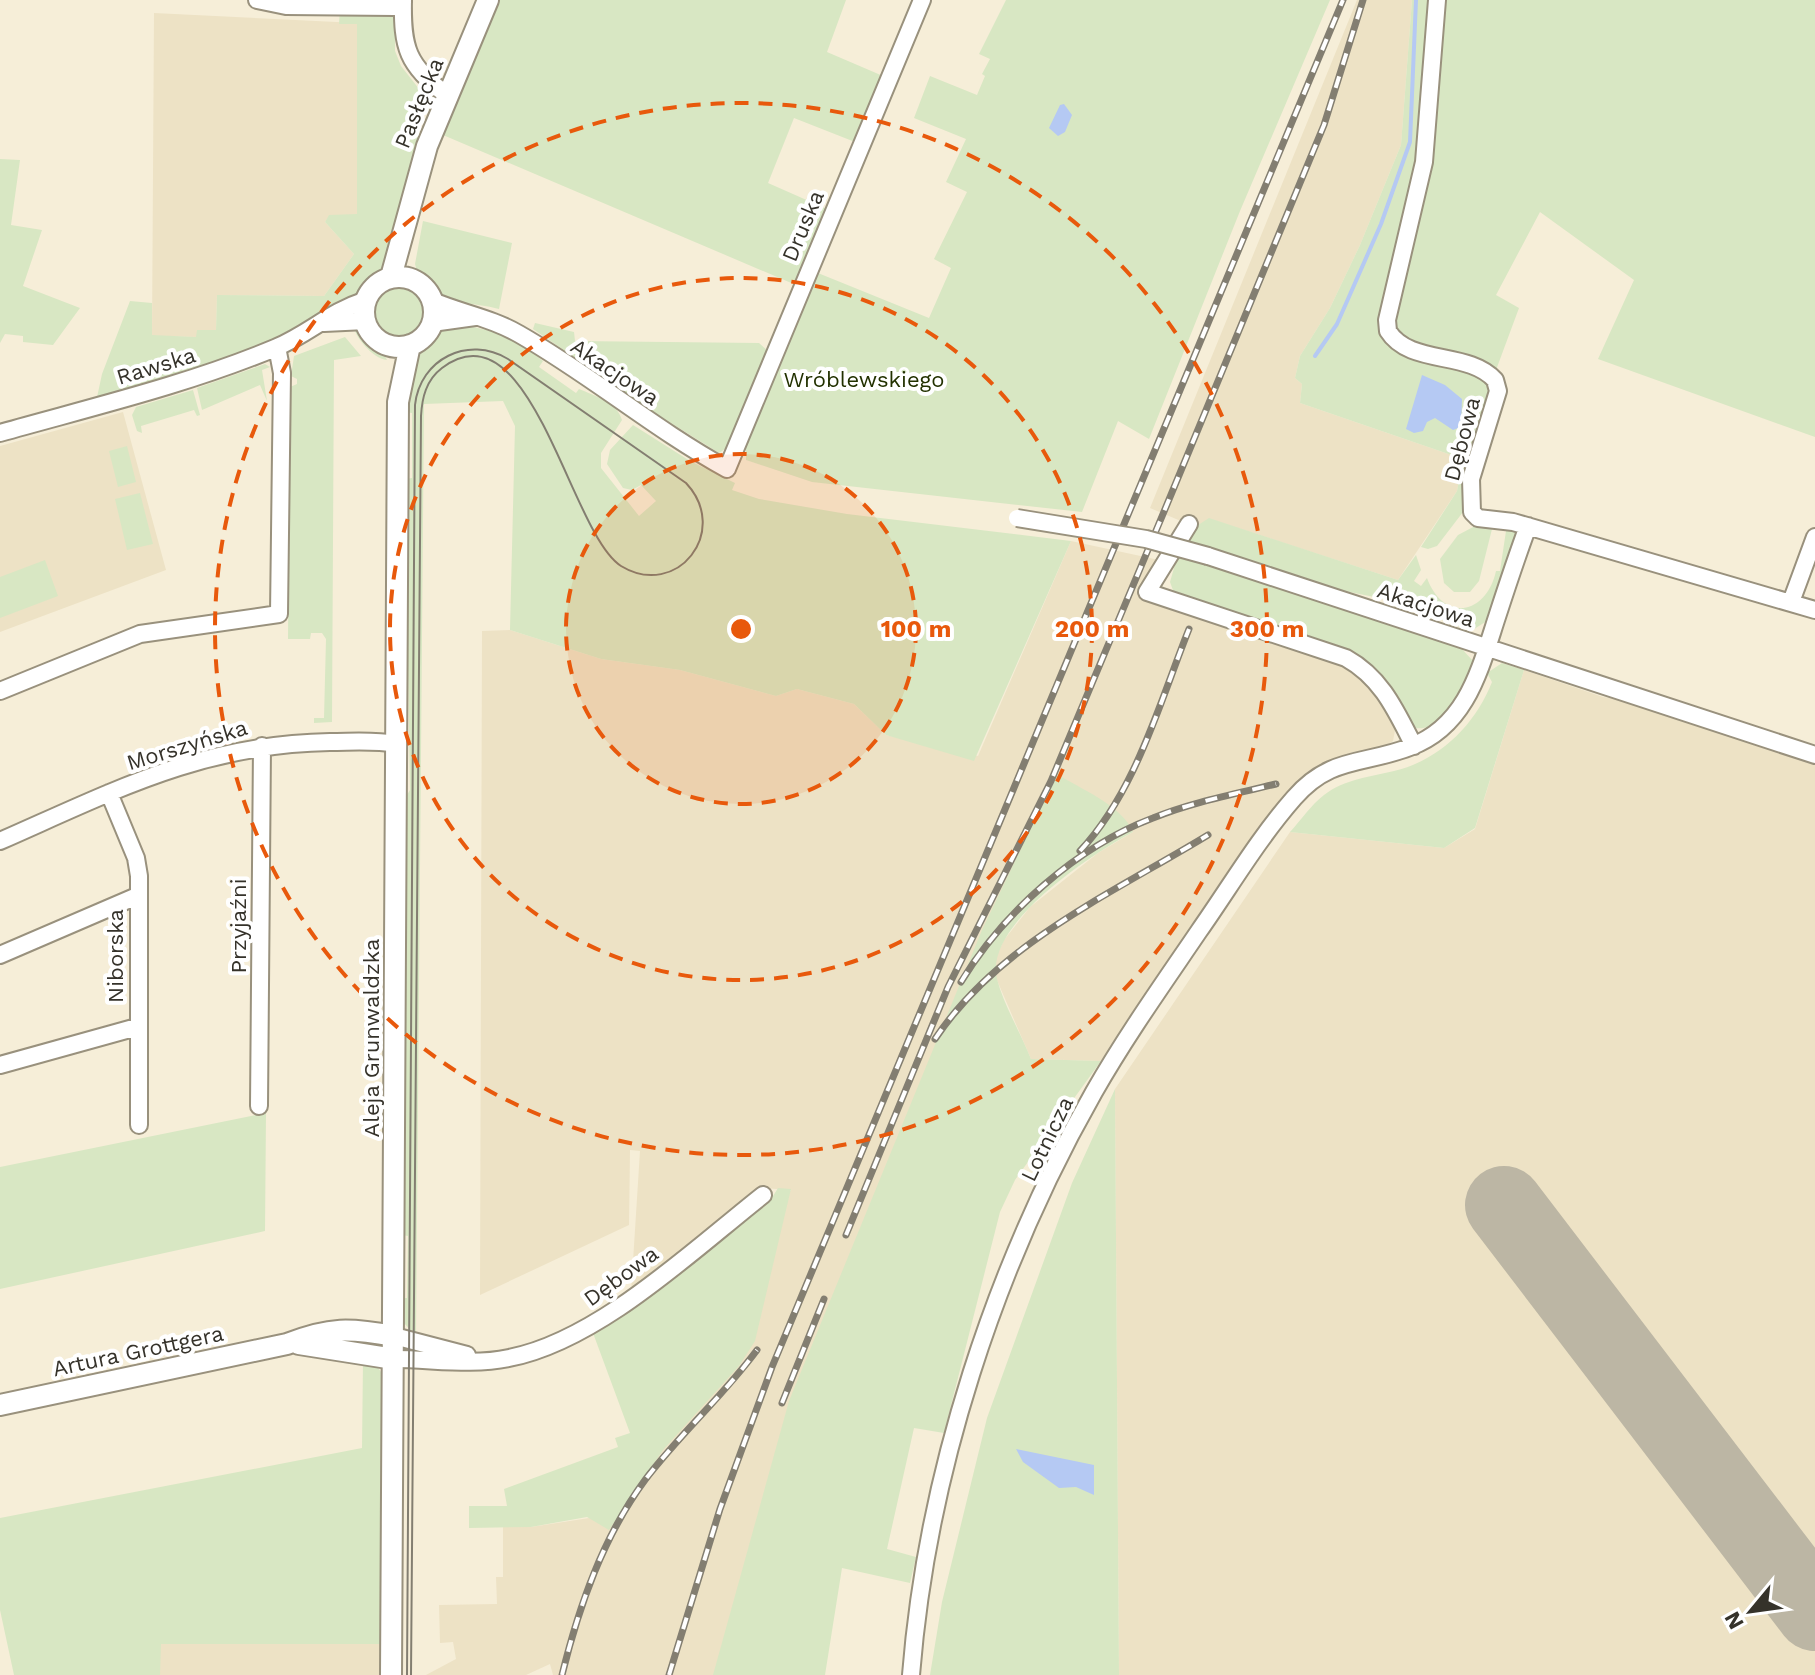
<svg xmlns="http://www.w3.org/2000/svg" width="1815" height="1675" viewBox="0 0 1815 1675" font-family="'Work Sans',sans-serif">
<rect width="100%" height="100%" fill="#f6eed8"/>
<path fill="#ede2c5" d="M 1357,0 L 1412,0 L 1401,145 L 1360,245 L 1330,308 L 1300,356 L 1295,378 L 1302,384 L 1300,403 L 1463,459 L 1457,491 L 1398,580 L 1210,519 L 1195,527 L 1150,508 Z
M 154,13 L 357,23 L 357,215 L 330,215 L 325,222 L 354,254 L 324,296 L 217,295 L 216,331 L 197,330 L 197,337 L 152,336 Z
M 123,412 L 166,570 L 0,632 L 0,446 Z
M 1071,541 L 1159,560 L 1145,597 L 1343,664 L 1366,679 L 1396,725 L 1393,741 L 1382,748 L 1353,752 L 1330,761 L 1297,783 L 1101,1061 L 1031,1059 L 996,978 L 996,957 L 1004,940 L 1030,907 L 1098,853 L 1133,832 L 1064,779 L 723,1675 L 553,1675 L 550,1664 L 526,1675 L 426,1675 L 456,1659 L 453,1642 L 440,1643 L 439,1605 L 497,1604 L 496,1577 L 503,1577 L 503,1527 L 531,1527 L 589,1518 L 791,1190 L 761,1188 L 631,1293 L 640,1151 L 630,1150 L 629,1225 L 480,1295 L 482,631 L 510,630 L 601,659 L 680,670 L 776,696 L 797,689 L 854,704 L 886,735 L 978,756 Z
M 1524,670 L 1603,697 L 1630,701 L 1815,762 L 1815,1675 L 1119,1675 L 1115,1089 L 1290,832 L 1444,848 L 1475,829 Z
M 160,1644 L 383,1644 L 383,1675 L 160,1675 Z"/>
<path fill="#d8e7c3" d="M 496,0 L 846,0 L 827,52 L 883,76 L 855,142 L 794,118 L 768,183 L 827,209 L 796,285 L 443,135 Z
M 1006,0 L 1330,0 L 1240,211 L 1149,439 L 1118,421 L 1082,512 L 812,482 L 746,460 L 746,442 L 813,271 L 929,318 L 951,268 L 934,259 L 967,192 L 946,182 L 966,139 L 914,118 L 930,76 L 977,95 L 985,76 L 982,74 L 990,59 L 979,54 Z
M 1412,0 L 1430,0 L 1422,134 L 1380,332 L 1387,345 L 1400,353 L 1482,376 L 1491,388 L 1466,486 L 1463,512 L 1437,546 L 1428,549 L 1421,547 L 1457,491 L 1463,459 L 1300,403 L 1302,384 L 1295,378 L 1300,356 L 1330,308 L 1360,245 L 1401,145 Z
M 1444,0 L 1815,0 L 1815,437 L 1598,359 L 1634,280 L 1540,212 L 1496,295 L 1519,308 L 1496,370 L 1398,338 L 1392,319 L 1432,157 Z
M 340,7 L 395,7 L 395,51 L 401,66 L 427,99 L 385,274 L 363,294 L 276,341 L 200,370 L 96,402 L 102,374 L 130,301 L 152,303 L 152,335 L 196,337 L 197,330 L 216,330 L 217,295 L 324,296 L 354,254 L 325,222 L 329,215 L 357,214 L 357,24 L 339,24 Z
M 0,159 L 20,160 L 11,225 L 42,230 L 23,286 L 80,308 L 53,345 L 23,342 L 23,336 L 5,334 L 0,343 Z
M 423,221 L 512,243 L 499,309 C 467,300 426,307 415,264 Z
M372 312a27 27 0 1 1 54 0a27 27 0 1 1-54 0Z
M 535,323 L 574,332 L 575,341 L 759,343 L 768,351 L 731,445 L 719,453 L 592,374 L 587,366 L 533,329 Z
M 352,324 L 380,347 L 387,360 C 372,358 356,338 352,324 Z
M 460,325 C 493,329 518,339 543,361 L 539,367 L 576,393 L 579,389 C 595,396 617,402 622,420 L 601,453 L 601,468 L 639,516 L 656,501 L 641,485 L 632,490 L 623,488 L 607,464 L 610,450 L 633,425 L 690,461 L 735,483 L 732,490 L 759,499 L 847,514 L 1071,541 L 974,761 L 886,735 L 854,704 L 797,689 L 776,696 L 680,670 L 601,659 L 510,630 L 515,426 L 503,401 L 424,404 L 416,1336 L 403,1322 L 401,1298 L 407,1298 L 408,1236 L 402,1235 L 407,795 L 410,790 L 405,479 L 412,478 L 412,413 L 405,412 C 414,367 408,337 460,325 Z
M 345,337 L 361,356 L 334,360 L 332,722 L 314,723 L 314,718 L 324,718 L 326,639 L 322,633 L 311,633 L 310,639 L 288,639 L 290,387 L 297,384 L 297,379 L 291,376 L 294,356 Z
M 265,364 L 270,367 L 262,370 L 267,401 L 260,385 L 202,410 L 197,388 Z
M 193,390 L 200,415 L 197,416 L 194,410 L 141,426 L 142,433 L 137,431 L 132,415 L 136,407 Z
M 127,446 L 136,482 L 118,487 L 109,451 Z
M 140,493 L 153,544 L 127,550 L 115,499 Z
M 1209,518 L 1398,580 L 1416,555 L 1421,570 L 1414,581 L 1421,586 L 1427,578 C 1443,622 1486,616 1496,571 L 1500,571 L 1506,531 L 1514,529 L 1517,535 L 1490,619 L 1471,631 L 1389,600 L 1320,586 L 1184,543 L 1195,527 Z
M 1477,525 L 1492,529 L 1479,581 L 1470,592 L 1454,592 L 1444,583 L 1440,559 L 1458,535 Z
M 1178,554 L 1462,649 L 1473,661 C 1473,684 1442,733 1416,728 L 1375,671 L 1174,593 L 1170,582 Z
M 45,560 L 58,596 L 0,618 L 0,577 Z
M 1502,663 L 1524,670 L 1475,828 L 1444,848 L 1290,832 C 1301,820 1311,805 1324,795 C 1345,779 1370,777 1394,771 C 1440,760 1475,725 1492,682 L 1487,673 Z
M 1057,774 C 1080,789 1122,805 1133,832 C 1092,854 983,925 997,979 C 1004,1006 1021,1033 1031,1059 L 1101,1061 L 1015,1180 L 1000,1212 L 944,1433 L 914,1428 L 887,1549 L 916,1557 L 910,1583 L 842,1568 L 825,1675 L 713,1675 L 789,1401 L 982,930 Z
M 1115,1089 L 1119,1675 L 930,1675 L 942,1602 L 987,1418 L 1072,1183 Z
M 266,1113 L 265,1231 L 0,1289 L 0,1167 Z
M 778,1188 L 791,1189 L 755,1341 L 739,1366 L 663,1450 L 609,1530 L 587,1517 L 531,1527 L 469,1528 L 469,1506 L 507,1506 L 504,1489 L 618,1447 L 615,1438 L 630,1433 L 593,1333 L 770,1201 Z
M 363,1361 L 376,1365 L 384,1376 L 383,1644 L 161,1644 L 160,1675 L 14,1675 L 0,1610 L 0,1518 L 362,1448 Z"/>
<path fill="#b5c9f3" d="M 1064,104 L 1072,115 L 1065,132 L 1058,136 L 1049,128 L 1060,105 Z
M 1422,375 L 1445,385 L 1462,399 L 1461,427 L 1453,430 L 1435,418 L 1427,422 L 1423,431 L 1414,433 L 1406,429 Z
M 1016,1449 L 1094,1465 L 1094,1495 L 1076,1487 L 1059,1488 L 1023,1462 Z"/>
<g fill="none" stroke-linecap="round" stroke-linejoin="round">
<path stroke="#b5c9f3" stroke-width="4" d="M 1315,356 L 1337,324 L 1381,224 L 1410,142 L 1416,0"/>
<path stroke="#bcb6a4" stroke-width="78" d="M 1504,1205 L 1815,1612"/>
<g stroke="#99917d" stroke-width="20">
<path id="minor" d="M 257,0 L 286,6 L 395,7 L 403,2
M 403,0 C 402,47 407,66 447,95
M 1437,0 L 1424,162 L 1387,320 L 1388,331 C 1410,366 1468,350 1495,380 L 1498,391 L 1471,479 L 1472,512 L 1478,518 L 1513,522 L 1815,610
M 433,301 C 461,313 492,318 519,334 C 591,375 654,429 727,469 L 922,0
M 324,323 L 366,321
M 432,323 L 475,317
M 0,433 C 92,407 186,385 275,348 C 309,334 329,312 366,300
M 1189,524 L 1147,592 L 1346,658 C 1382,678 1396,711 1414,746
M 1208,556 L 1815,755
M 1791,602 L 1815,537
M 0,691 L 140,634 L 279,614 L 282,373 L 277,347
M 109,793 L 136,858 L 139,876 L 139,1125
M 0,841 C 114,791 202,744 330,742 C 352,742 374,740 396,744
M 0,955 L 137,896
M 0,1065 L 137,1027
M 259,1106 L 262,746
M 394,1336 L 467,1355
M 394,1359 C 432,1359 472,1366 509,1358 C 598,1341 693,1250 763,1195
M 911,1675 C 927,1474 995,1266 1094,1092 C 1126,1036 1163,984 1199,931 C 1230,887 1258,839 1294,798 C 1330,756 1364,765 1410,747 C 1467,726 1480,669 1497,617 C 1507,586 1517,556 1528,526"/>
</g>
<g stroke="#99917d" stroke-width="24">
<path id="major" d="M 391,277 L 427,146 L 488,0
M364 312a35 35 0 1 1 70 0a35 35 0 1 1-70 0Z
M 299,1344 L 394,1359
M 0,1405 L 287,1344 C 330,1327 350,1328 394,1336
M 391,1675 L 398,402 L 410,345"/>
</g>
<use href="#minor" stroke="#fff" stroke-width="16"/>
<use href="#major" stroke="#fff" stroke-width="20"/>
<path stroke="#837e71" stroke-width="2" d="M 407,1675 L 415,405 C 420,359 468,335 508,359 L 686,483 C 731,531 677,600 621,566 C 570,534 531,301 442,368 C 426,380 422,398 421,416 L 411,1675"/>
<g stroke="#837e71" stroke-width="7">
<path id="rail" d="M 1080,851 C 1136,791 1159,704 1189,629
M 961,982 C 1003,913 1076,847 1153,818 C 1192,802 1235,794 1276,784
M 935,1039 C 999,943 1113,893 1208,835
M 846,1235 L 948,987 L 1051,781 L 1163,514 L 1324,125 L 1363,0
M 782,1403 L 824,1299
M 562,1675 C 579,1606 603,1537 645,1480 C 680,1434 723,1396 757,1350
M 669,1675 L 720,1509 L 772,1367 L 1343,0"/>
</g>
<use href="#rail" stroke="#fff" stroke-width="4" stroke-dasharray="12" stroke-linecap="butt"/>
<g stroke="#99917d" stroke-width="20" stroke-linecap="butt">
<path id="minor-bridge" d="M 1017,518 L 1146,539 L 1208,556"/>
</g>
<use href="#minor-bridge" stroke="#fff" stroke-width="16"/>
</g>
<circle cx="741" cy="629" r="175" fill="#e8590c" fill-opacity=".12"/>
<g fill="none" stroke="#e8590c" stroke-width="4" stroke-dasharray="14 10">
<circle cx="741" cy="629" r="175"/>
<circle cx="741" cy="629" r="351"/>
<circle cx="741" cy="629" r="526"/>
</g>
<g text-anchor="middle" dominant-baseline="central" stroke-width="8" stroke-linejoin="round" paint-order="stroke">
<g font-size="22" fill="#35322a" stroke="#fff">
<text transform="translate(419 103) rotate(-68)">Pasłęcka</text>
<text transform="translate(803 226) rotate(-67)">Druska</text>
<text transform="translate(156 366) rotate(-17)">Rawska</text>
<text transform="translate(615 372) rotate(34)">Akacjowa</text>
<text transform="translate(1462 439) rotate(-75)">Dębowa</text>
<text transform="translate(1426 605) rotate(18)">Akacjowa</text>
<text transform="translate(187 745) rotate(-17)">Morszyńska</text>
<text transform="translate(238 926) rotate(-90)">Przyjaźni</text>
<text transform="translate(115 956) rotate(-90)">Niborska</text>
<text transform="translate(371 1038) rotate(-90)">Aleja Grunwaldzka</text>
<text transform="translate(1047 1139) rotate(-64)">Lotnicza</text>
<text transform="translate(621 1276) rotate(-36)">Dębowa</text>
<text transform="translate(138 1351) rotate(-12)">Artura Grottgera</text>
</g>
<g font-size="22" fill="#223100" stroke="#fff">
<text x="864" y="379">Wróblewskiego</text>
</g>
</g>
<circle cx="741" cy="629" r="12" fill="#e8590c" stroke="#fff" stroke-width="4"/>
<g font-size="24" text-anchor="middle" font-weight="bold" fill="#e8590c" stroke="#fff" stroke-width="8" stroke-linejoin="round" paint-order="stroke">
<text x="916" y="637">100 m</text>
<text x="1092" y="637">200 m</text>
<text x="1267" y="637">300 m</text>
</g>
<g transform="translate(1751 1611) rotate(241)" stroke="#ffffff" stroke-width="6" paint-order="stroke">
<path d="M0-6L14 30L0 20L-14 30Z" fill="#35322a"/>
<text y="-12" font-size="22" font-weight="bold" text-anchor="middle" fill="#35322a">N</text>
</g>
</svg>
